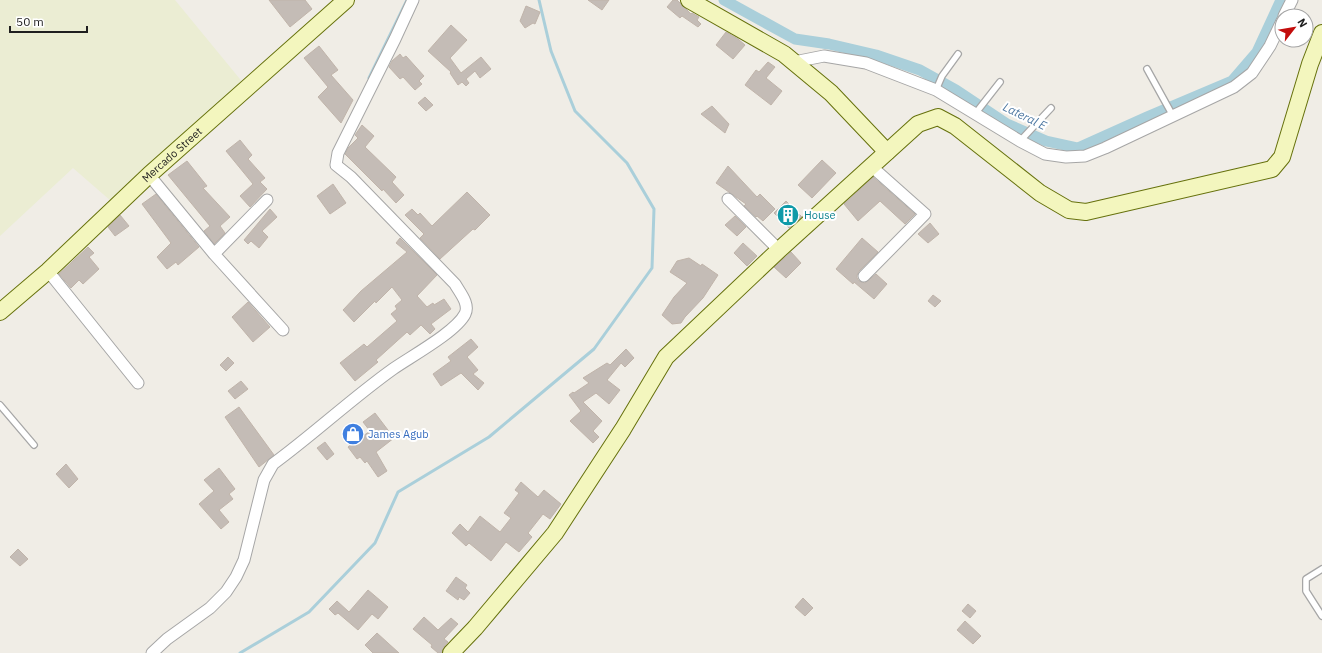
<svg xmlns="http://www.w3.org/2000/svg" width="1322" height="653" viewBox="0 0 1322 653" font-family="'IBM Plex Sans',sans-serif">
<rect width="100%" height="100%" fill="#f0ede6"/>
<path fill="#ebedd3" d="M 0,0 L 175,0 L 244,84 L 111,201 L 73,168 L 0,236 Z"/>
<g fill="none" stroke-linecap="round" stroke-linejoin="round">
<path stroke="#aacfda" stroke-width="3" d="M 369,78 L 407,0
M 240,653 L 309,612 L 375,543 L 398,492 L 489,437 L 594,349 L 652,268 L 654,209 L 627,163 L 575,111 L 551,51 L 539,0"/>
<path stroke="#aacfda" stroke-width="11" d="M 724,0 L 795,39 L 829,44 L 876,55 L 920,70 L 956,90 L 1007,124 L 1046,141 L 1078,148 L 1147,117 L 1232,81 L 1257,52 L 1281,0"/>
</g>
<path fill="#c4bcb6" stroke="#c0b4aa" d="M 269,0 L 305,0 L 312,9 L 290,27 Z
M 588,0 L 609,0 L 602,10 Z
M 673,0 L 677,0 L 691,14 L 692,13 L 699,17 L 697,20 L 701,24 L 698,27 L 682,16 L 680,18 L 667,7 Z
M 526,6 L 540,12 L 535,24 L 533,23 L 525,28 L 520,21 Z
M 451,25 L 467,40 L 450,58 L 461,73 L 481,57 L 491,69 L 480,78 L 475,71 L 466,79 L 469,83 L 466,86 L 462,82 L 458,85 L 450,73 L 451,72 L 428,51 Z
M 726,32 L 738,39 L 745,45 L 733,59 L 716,45 Z
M 319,46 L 338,70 L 331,75 L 353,100 L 341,123 L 318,97 L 328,87 L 304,58 Z
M 400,54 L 403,58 L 406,56 L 424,76 L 419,81 L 422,84 L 415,90 L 403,77 L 400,79 L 389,67 L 392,61 Z
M 768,62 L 775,67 L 766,78 L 782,91 L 771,105 L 745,85 L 756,70 L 759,72 Z
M 425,97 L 433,105 L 426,111 L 418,103 Z
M 712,106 L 729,124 L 725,133 L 701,114 Z
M 362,125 L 374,136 L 365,147 L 396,177 L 392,182 L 404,195 L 396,203 L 383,189 L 382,191 L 345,154 L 348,148 L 358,138 L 355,135 Z
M 240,140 L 252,155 L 248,159 L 265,178 L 260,182 L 267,189 L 250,207 L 240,196 L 253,184 L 226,151 Z
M 822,160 L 836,173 L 812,198 L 798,185 Z
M 187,161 L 207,186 L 203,188 L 230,217 L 220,226 L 225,233 L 214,244 L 204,231 L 210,226 L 168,175 Z
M 728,166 L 757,197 L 760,194 L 775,209 L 763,221 L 757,216 L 756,217 L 744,206 L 746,204 L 716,183 Z
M 873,177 L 915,214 L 905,224 L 880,201 L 858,221 L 844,204 Z
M 333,184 L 346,203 L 330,214 L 317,196 Z
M 467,192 L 490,215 L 475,230 L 473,229 L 440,259 L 420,238 L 424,234 L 405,215 L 412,209 L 418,215 L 420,213 L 432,226 Z
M 156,194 L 199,247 L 178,265 L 176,262 L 167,269 L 157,257 L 171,243 L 142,204 Z
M 786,201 L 802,217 L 789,228 L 774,213 Z
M 270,209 L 277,217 L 262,231 L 268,237 L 259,248 L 251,241 L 248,244 L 244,240 Z
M 120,215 L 129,226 L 115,236 L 108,227 Z
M 735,216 L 746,227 L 737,236 L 725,225 Z
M 930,223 L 939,234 L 928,243 L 918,234 Z
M 400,238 L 437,275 L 417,296 L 427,307 L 433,303 L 434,305 L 444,299 L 451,309 L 431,324 L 435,329 L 430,334 L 421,325 L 410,335 L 407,332 L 376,360 L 378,362 L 355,381 L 340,363 L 364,344 L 367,347 L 397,321 L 391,314 L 397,309 L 395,306 L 402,300 L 392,287 L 376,303 L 375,301 L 354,322 L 343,310 L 361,291 L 407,252 L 396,243 Z
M 862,238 L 878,252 L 859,271 L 857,275 L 857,278 L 859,281 L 865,283 L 876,274 L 887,284 L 874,299 L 854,282 L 853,284 L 836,269 Z
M 743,243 L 757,256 L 747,266 L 734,253 Z
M 88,247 L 94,253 L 89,257 L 99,269 L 83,284 L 79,280 L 71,288 L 59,274 Z
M 791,252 L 801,263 L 786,278 L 774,267 Z
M 689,258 L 701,266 L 702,264 L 718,275 L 703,298 L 685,317 L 681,323 L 672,324 L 662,315 L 674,297 L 687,283 L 670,272 L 677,261 Z
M 933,295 L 941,301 L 935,307 L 928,301 Z
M 248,302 L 270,327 L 253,342 L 232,317 Z
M 471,339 L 478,347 L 467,357 L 478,370 L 473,374 L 484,383 L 478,390 L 461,373 L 441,386 L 433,374 L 451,361 L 448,357 Z
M 626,349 L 634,358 L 625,367 L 621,363 L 607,380 L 620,390 L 609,404 L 596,393 L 583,402 L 602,421 L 593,431 L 599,437 L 593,443 L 570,421 L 581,411 L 569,395 L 573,392 L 574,393 L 589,383 L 583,378 L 607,363 L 610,365 Z
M 228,357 L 234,363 L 226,371 L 220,365 Z
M 241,381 L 248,389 L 235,399 L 228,391 Z
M 239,407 L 274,455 L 259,467 L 225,417 Z
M 375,413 L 394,438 L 376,452 L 387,471 L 378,477 L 367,461 L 365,463 L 360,457 L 357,459 L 348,447 L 370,431 L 363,422 Z
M 325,442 L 334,454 L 327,460 L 317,448 Z
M 66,464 L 78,479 L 69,488 L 56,474 Z
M 219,468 L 235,489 L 229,494 L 233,499 L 219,510 L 229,522 L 221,529 L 199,504 L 214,491 L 204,480 Z
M 521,482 L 538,497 L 544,490 L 561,504 L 550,519 L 543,514 L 528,533 L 532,537 L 519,552 L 506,542 L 491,561 L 469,543 L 466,546 L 452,533 L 460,524 L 468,532 L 480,516 L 500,532 L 511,518 L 504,513 L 519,493 L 515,490 Z
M 18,549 L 28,559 L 20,566 L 10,557 Z
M 456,577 L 467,585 L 465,588 L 470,593 L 464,600 L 459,597 L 458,600 L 446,591 Z
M 368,590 L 388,607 L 378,619 L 372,614 L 358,630 L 338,613 L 335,615 L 329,609 L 337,601 L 349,612 Z
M 803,598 L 813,608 L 805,616 L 795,607 Z
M 968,604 L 976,611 L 970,618 L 962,611 Z
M 424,617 L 438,630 L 451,618 L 458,624 L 444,639 L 448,642 L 444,647 L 442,653 L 438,653 L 431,647 L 432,645 L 413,629 Z
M 965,621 L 981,636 L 973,644 L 957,630 Z
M 377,633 L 399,653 L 373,653 L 365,645 Z"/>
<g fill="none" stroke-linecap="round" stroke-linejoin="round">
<g stroke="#a6a6a6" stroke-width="8">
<path id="lane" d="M 1147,69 L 1173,116
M 936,90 L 942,76 L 958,54
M 975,114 L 1000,82
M 1020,141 L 1051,108
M 0,405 L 34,445
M 1322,569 L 1306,579 L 1306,591 L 1322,616"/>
</g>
<g stroke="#a6a6a6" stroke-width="13">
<path id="street" d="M 1284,16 L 1292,0
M 794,62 L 824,56 L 866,63 L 936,90 L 1020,141 L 1045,154 L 1066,157 L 1085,156 L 1105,148 L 1234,87 L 1252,73 L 1270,46 L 1282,21
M 149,175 L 214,254 L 283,330
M 728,199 L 779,250
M 214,254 L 267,200
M 48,271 L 138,383
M 864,276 L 925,214 L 871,166
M 152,653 L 167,639 L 210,608 L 226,592 L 236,577 L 244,560 L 264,480 L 273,464 C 314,434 351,399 393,369 C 410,357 456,332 465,314 C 470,304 460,293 455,284 L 351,177 L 336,165 L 338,153 L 395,39 L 413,0"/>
</g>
<g stroke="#66710c" stroke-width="18">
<g id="secondary">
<path d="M 689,0 L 784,54 L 831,93 L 887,152"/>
<path id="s1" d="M 0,312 L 48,271 L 149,175 L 346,0"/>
<path d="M 451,653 L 475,628 L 555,533 L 623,429 L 666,357 L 779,250 L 918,124 L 938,117 L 955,126 L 1040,193 L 1069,210 L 1086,212 L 1272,169 L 1282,157 L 1310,64 L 1322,33"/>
</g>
</g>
<use href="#lane" stroke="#fff" stroke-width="5.5"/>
<use href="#street" stroke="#fff" stroke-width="11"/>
<use href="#secondary" stroke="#f3f6be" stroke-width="16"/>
</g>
<defs>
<g id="building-disc" transform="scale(1.15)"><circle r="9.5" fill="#0f9aa8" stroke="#fff"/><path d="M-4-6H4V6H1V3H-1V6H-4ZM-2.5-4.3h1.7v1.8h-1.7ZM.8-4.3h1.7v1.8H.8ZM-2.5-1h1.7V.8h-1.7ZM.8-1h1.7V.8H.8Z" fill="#fff"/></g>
<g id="shop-disc" transform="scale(1.15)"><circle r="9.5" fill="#3f7fe0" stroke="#fff"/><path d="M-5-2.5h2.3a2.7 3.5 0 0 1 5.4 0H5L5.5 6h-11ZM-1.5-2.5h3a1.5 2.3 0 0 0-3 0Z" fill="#fff"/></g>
</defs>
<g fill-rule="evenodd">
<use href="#building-disc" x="788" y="215"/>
<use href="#shop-disc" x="353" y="434"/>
</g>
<g text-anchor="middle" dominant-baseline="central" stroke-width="4" stroke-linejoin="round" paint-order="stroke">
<g font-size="11" fill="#1f1f1f" stroke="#fff">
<text stroke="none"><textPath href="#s1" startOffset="233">Mercado Street</textPath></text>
</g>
<g font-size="11" fill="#0d838f" stroke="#fff" text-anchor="start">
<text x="804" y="215">House</text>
</g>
<g font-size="11" fill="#366cbe" stroke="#fff" text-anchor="start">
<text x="368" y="434">James Agub</text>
</g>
<g font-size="12" font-style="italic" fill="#4e78a2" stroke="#fff">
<text transform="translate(1025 116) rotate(26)">Lateral E</text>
</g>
</g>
<g transform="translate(1294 28) rotate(59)"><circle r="19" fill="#ffffff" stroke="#a5a5a5"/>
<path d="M0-3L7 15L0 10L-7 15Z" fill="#c30d0c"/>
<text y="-6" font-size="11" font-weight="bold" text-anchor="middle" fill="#1f1f1f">N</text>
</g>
<path d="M10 26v6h77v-6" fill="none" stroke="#1f1f1f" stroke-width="2"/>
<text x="16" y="26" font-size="12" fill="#1f1f1f" stroke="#ffffff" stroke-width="3" paint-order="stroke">50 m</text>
</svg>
